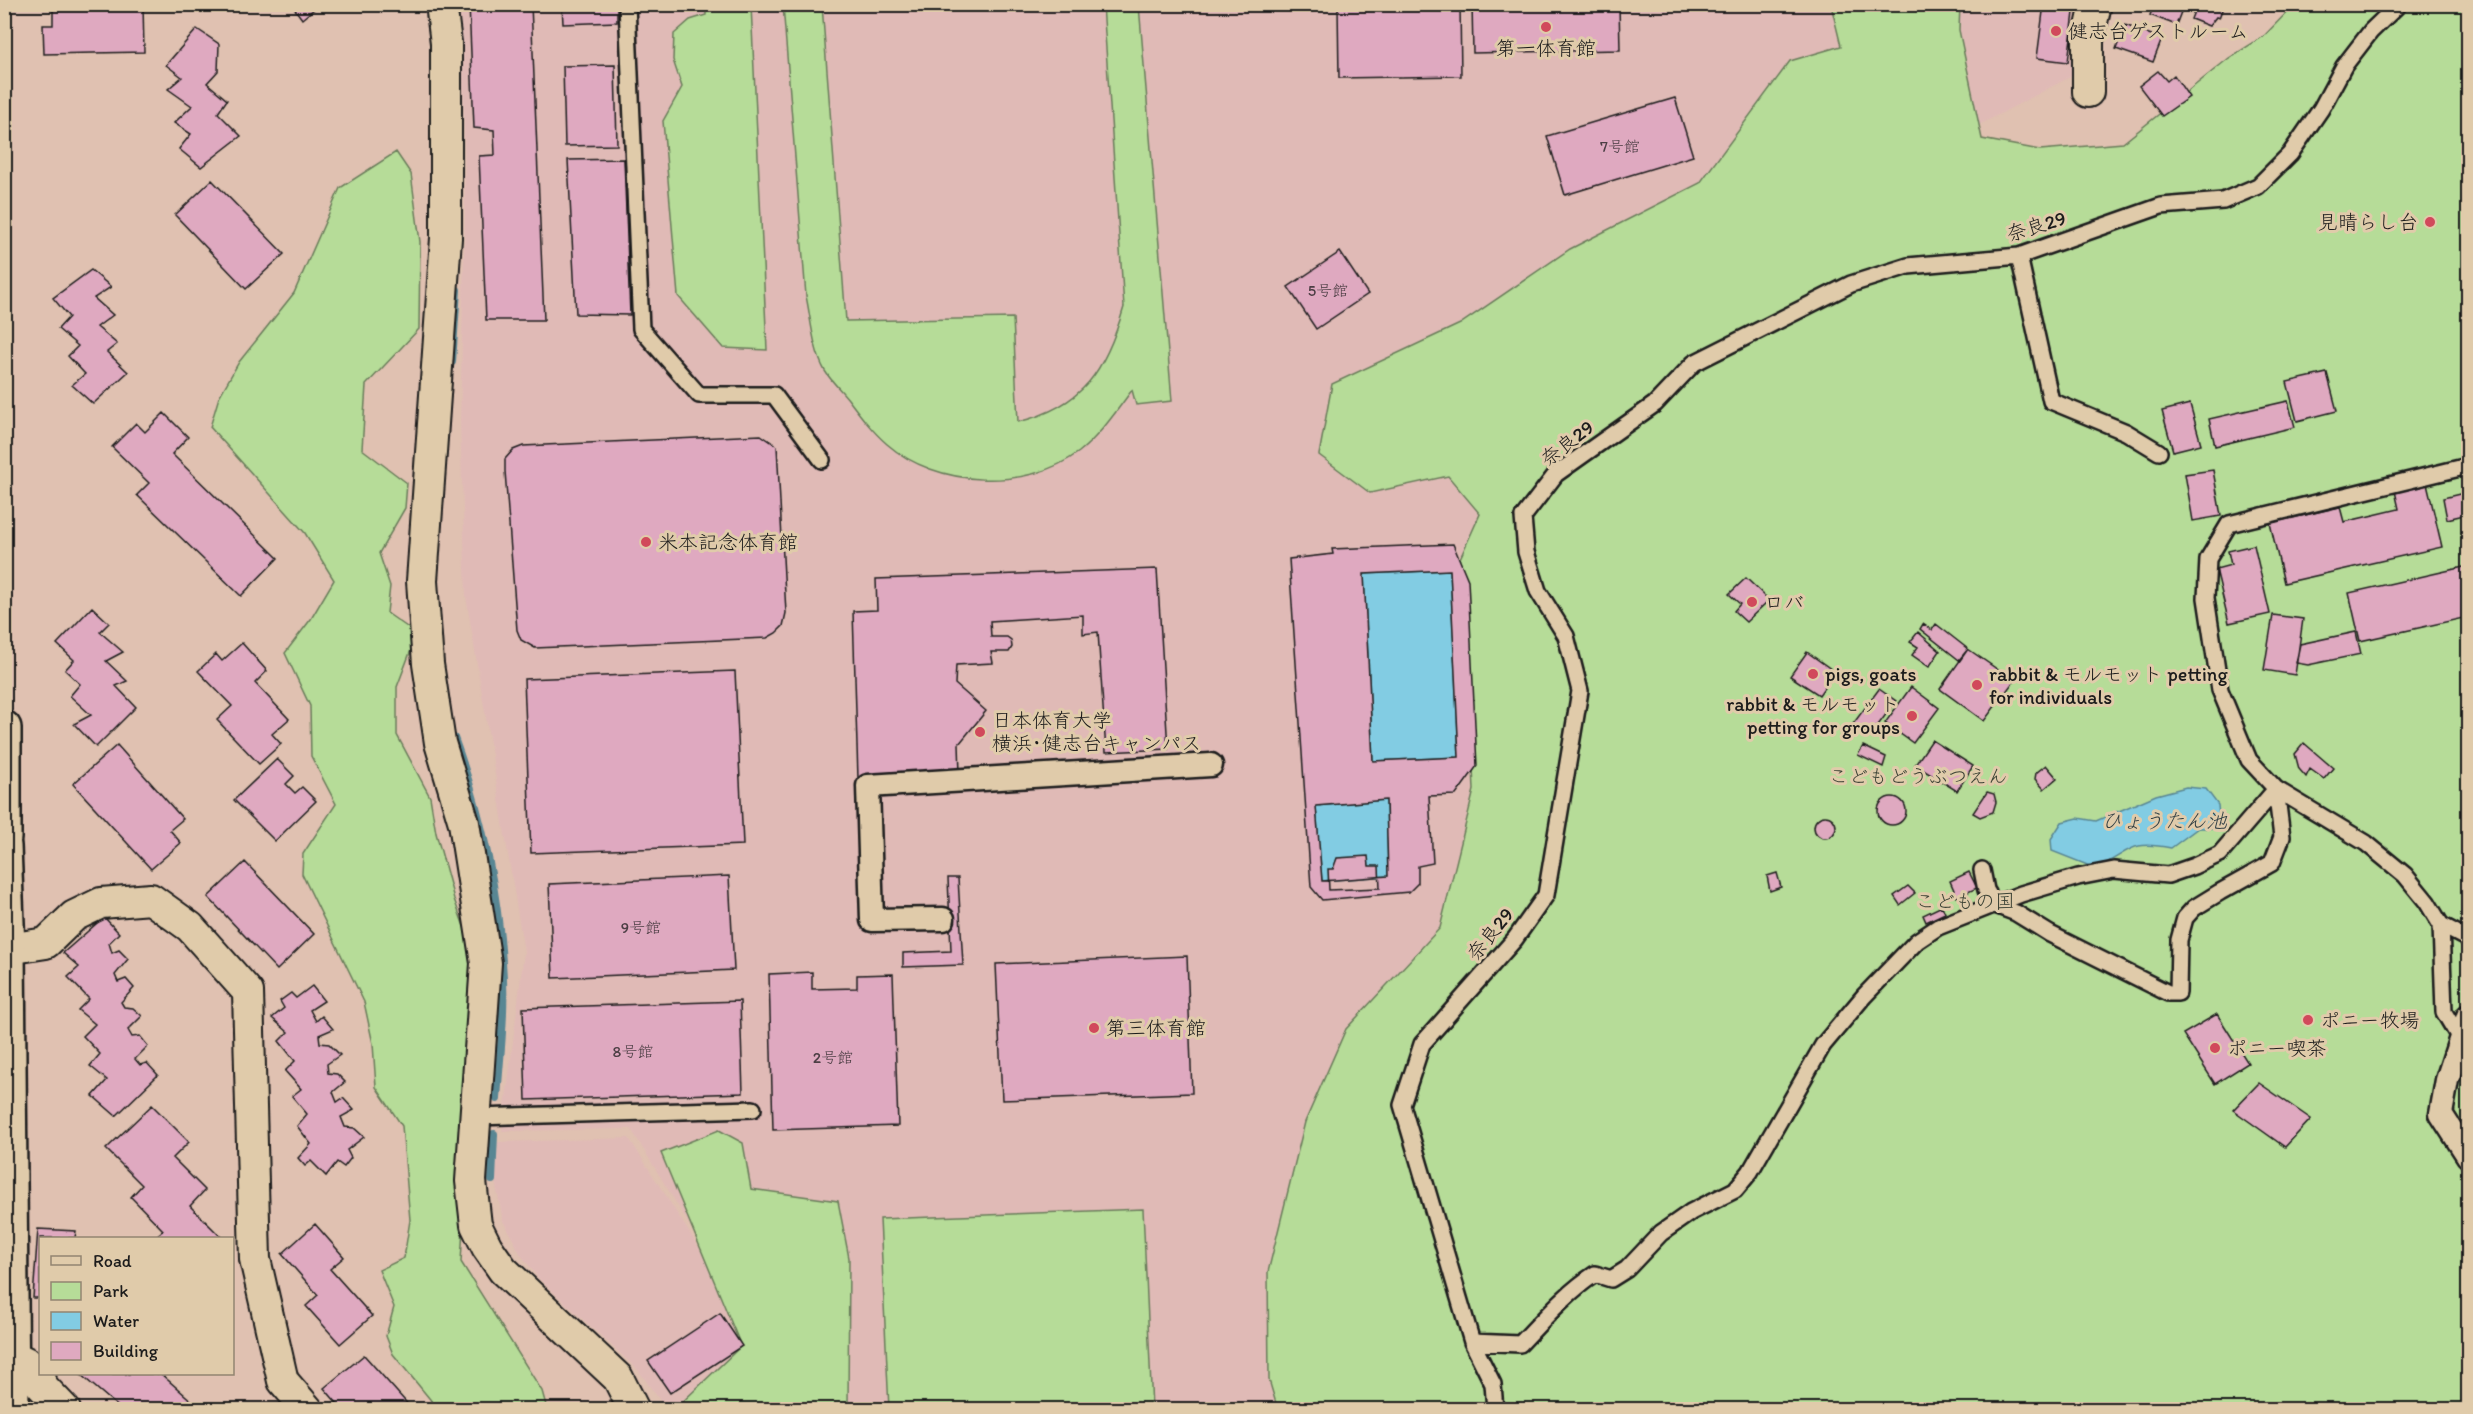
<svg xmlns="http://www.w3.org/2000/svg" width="2473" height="1414" viewBox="0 0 2473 1414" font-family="Itim,'Klee One',sans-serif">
<rect width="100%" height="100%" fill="#e0c1b1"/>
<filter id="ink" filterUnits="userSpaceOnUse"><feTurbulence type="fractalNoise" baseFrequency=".0167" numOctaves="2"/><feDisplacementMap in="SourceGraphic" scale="12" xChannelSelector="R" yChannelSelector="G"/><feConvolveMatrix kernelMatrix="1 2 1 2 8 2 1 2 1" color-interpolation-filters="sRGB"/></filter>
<g filter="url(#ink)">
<path fill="#e0bab6" d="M 459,5 L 2080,5 L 2072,76 L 1810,214 L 1469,675 L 1474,790 L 1440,928 L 1346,1029 L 1269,1380 L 1278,1409 L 709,1409 L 782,1365 L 730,1291 L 631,1129 L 502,1131 L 524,952 L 466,596 L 460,424 L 465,213 L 463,48 Z
M 629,1138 L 765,1351 L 672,1409 L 666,1409 L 638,1370 L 539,1279 L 521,1255 L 503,1221 L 495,1181 L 498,1142 Z"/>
<path fill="#b6dc98" stroke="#697c5a" stroke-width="1.5" d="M 706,5 L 751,5 L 767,350 L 723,348 L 678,296 L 663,121 L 682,87 L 673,60 L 674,34 L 690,20 L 706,15 Z
M 783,5 L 822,5 L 846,321 L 1013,318 L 1018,422 C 1084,406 1106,369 1124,307 L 1103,5 L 1139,5 L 1172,401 L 1136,405 L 1132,390 C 1116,412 1100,435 1079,452 C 1026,492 936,487 887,444 C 872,431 860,415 848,399 C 841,390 831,381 825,371 C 813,350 811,319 806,296 Z
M 1831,5 L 1960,5 L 1959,30 L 1982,139 L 2040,150 L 2123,143 L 2229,58 L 2264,36 L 2294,5 L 2468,5 L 2468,1409 L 1278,1410 L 1269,1380 L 1268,1272 L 1305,1122 L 1346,1029 L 1440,928 L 1474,790 L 1469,675 L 1453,574 L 1480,514 L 1448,476 L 1370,493 L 1319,455 L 1332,384 L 1460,324 L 1570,249 L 1700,183 L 1790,61 L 1841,46 Z
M 396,152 L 411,174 L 420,242 L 419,329 L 366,385 L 362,449 L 407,483 L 405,508 L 379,553 L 390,586 L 387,613 L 417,634 L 397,687 L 397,735 L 430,797 L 436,833 L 454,899 L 478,965 L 461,1262 L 542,1391 L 547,1409 L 438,1409 L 393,1354 L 386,1336 L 394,1307 L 379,1270 L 404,1258 L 410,1220 L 402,1126 L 376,1087 L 373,1044 L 364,1002 L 302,874 L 303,854 L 336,804 L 311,756 L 310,706 L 285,653 L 311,619 L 334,580 L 305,533 L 210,427 L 219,397 L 239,362 L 294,293 L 340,188 Z
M 719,1130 L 743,1143 L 751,1189 L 838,1201 L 849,1258 L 848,1409 L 675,1409 L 741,1346 L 661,1153 Z
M 1143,1209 L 1152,1409 L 889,1409 L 880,1219 Z"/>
<path fill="#82cce3" stroke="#598693" stroke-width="1.5" d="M 1450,570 L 1459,757 L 1373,761 L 1364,574 Z
M 2186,787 L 2206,789 L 2218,805 L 2220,828 L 2198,828 L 2171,848 C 2126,839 2132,853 2095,868 L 2052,851 L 2051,839 L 2062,822 L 2078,818 L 2096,821 L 2156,795 Z
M 1386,800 L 1388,876 L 1322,881 L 1316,806 Z"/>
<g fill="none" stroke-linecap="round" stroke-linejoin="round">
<path stroke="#598693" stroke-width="8" d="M 452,362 L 457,290
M 454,738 C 480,809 497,886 502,962 C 506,1007 500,1054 497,1099
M 492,1180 L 494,1134"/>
</g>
<path fill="#dfa9c0" stroke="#1c1c1c" stroke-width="1.5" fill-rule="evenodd" d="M 53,4 L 143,4 L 144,52 L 44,54 L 43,25 L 53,25 Z
M 291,4 L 320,4 L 302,19 Z
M 469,4 L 531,4 L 544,320 L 486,320 L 479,156 L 495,155 L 494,130 L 474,128 Z
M 562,4 L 617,4 L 617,22 L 563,24 Z
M 1472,4 L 1619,4 L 1620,50 L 1473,53 Z
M 2044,4 L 2075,4 L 2068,62 L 2037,58 Z
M 2155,4 L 2184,4 L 2176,25 L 2150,15 Z
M 2197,4 L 2224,4 L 2219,18 L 2216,17 L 2209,26 L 2191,19 Z
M 1460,5 L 1461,76 L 1339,78 L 1338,7 Z
M 2125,25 L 2162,39 L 2153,62 L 2116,49 Z
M 197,29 L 219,44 L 218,71 L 207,83 L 227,100 L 218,113 L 241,136 L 201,167 L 179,149 L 191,134 L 174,123 L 192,106 L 168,89 L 182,77 L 166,65 Z
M 615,65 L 617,145 L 565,146 L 563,66 Z
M 2158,71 L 2167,81 L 2174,75 L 2189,97 L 2162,116 L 2139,86 Z
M 1675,98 L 1693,156 L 1565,195 L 1547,136 Z
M 624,159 L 630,315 L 576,314 L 568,160 Z
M 212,180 L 284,254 L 246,289 L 175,215 Z
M 1340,252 L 1368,294 L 1316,329 L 1288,287 Z
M 91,270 L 111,287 L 94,298 L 113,315 L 97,327 L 117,344 L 107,352 L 128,372 L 93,404 L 72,385 L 85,374 L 68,356 L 78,346 L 58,329 L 69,317 L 53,298 Z
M 2327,373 L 2337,411 L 2297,421 L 2287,382 Z
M 2288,401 L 2295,427 L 2215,446 L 2209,419 Z
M 2190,404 L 2201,444 L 2173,451 L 2162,411 Z
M 164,413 L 188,437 L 172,454 L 278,558 L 241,596 L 137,495 L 149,483 L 112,447 L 136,423 L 145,432 Z
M 761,435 L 777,446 L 786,613 L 783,626 L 776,633 L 767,638 L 535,648 L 521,640 L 517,630 L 505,471 L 505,459 L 513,450 L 523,446 Z
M 2213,470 L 2221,516 L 2193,521 L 2185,474 Z
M 2427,483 L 2442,547 L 2284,583 L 2270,523 L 2340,507 L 2344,522 L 2399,509 L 2395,491 Z
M 2468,492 L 2468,507 L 2462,509 L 2464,515 L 2447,519 L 2443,498 Z
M 1453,544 L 1468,580 L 1477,766 L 1456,795 L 1429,796 L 1433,863 L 1418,866 L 1418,883 L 1409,892 L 1322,900 L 1311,887 L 1289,559 L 1333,554 L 1332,549 ZM 1450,570 L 1459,757 L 1373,761 L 1364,574 ZM 1386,800 L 1388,876 L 1322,881 L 1316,806 Z
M 2254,545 L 2270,614 L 2229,623 L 2216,569 L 2231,565 L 2228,551 Z
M 2468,566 L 2468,617 L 2360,641 L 2349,593 Z
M 1157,569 L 1168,749 L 1106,752 L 1098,632 L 1083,634 L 1083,615 L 990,621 L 991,637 L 1007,637 L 1011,640 L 1012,647 L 1009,652 L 991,652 L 993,663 L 956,665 L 955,684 L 986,711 L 959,744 L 960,774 L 858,779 L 853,611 L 877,610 L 876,579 Z
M 1746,578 L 1769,600 L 1746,622 L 1734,611 L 1740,604 L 1729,594 Z
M 92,607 L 109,623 L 100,632 L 123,652 L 106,661 L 127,681 L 116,686 L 136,707 L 96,747 L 74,724 L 91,715 L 70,696 L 80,684 L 65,670 L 74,660 L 57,644 Z
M 2273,615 L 2303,619 L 2295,675 L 2264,670 Z
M 1923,624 L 1932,630 L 1936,624 L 1968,649 L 1959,660 L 1920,629 Z
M 1918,632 L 1940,651 L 1929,667 L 1912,655 L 1918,647 L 1910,642 Z
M 2356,632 L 2361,654 L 2308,665 L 2296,663 L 2300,644 Z
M 242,643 L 267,671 L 255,683 L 289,719 L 272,734 L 281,744 L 259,764 L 217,720 L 232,706 L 198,671 L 216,654 L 222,661 Z
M 1968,649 L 2014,681 L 1984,721 L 1940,689 Z
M 1807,652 L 1835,672 L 1819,695 L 1790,676 Z
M 735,671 L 743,845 L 531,853 L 524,679 Z
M 1911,687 L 1939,708 L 1913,743 L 1885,723 Z
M 1879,689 L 1896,701 L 1870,736 L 1853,724 Z
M 1932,740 L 1973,766 L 1957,791 L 1915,765 Z
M 2304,743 L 2333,768 L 2324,779 L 2310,769 L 2306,777 L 2299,769 L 2295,754 Z
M 117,745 L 183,819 L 170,830 L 181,843 L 151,869 L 73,784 Z
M 1863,746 L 1886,757 L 1883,767 L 1858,755 Z
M 277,759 L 294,776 L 286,784 L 295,793 L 302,787 L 316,801 L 275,841 L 234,800 Z
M 2046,765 L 2057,778 L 2044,789 L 2035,779 L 2036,773 Z
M 1987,792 L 1994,794 L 1996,802 L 1993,812 L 1980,817 L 1973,813 Z
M1878 811a14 14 0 1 1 28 0a14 14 0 1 1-28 0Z
M1814 827a11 11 0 1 1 22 0a11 11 0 1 1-22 0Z
M 1368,856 L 1369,866 L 1379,866 L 1380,888 L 1329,890 L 1328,869 L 1333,869 L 1337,858 Z
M 245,862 L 314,934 L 277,970 L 208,897 Z
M 1969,872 L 1977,888 L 1957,897 L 1950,881 Z
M 1777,873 L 1781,887 L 1770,891 L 1767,876 Z
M 729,876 L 734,970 L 553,978 L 549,884 Z
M 948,878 L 958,878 L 963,965 L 903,967 L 903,953 L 951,951 Z
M 1908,886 L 1915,893 L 1900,905 L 1894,896 Z
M 1942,906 L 1945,913 L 1926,922 L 1923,915 Z
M 104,917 L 119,933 L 109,943 L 112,953 L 119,950 L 128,959 L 115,975 L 118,982 L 126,979 L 134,988 L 121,1002 L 124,1007 L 133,1008 L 142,1016 L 128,1030 L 132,1037 L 140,1036 L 148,1046 L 135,1059 L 140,1065 L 147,1063 L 158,1075 L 116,1116 L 93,1096 L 107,1080 L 90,1066 L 100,1054 L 83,1036 L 95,1024 L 78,1010 L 89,999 L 68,977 L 79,967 L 63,953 Z
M 1187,956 L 1192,1093 L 1002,1100 L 996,964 Z
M 812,972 L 812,989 L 857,988 L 857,975 L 893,974 L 898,1126 L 773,1130 L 769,974 Z
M 312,986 L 324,1001 L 310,1010 L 316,1021 L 322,1016 L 333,1029 L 319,1035 L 320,1043 L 329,1044 L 340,1055 L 327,1064 L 328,1073 L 337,1074 L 345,1082 L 333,1092 L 337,1102 L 343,1098 L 354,1110 L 341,1117 L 345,1127 L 354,1128 L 364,1137 L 347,1150 L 351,1158 L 344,1167 L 337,1162 L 326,1176 L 311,1161 L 305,1166 L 298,1158 L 311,1144 L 297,1126 L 307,1114 L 292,1096 L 301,1089 L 285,1071 L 295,1061 L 279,1041 L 288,1032 L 272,1018 L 284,1008 L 280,1001 L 291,993 L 296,998 Z
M 740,1001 L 743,1093 L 526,1100 L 523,1008 Z
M 2217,1014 L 2248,1063 L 2215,1084 L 2183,1034 Z
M 2259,1083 L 2311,1119 L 2285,1147 L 2233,1110 Z
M 152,1105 L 189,1142 L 173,1158 L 205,1190 L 190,1206 L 222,1238 L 155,1238 L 163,1230 L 131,1197 L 142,1185 L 106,1149 Z
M 315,1224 L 344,1257 L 330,1269 L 372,1316 L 340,1344 L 306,1306 L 318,1295 L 282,1254 Z
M 38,1229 L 76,1231 L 75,1238 L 40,1238 L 40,1298 L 33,1298 Z
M 720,1313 L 742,1346 L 670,1393 L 648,1361 Z
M 364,1355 L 413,1410 L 343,1410 L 324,1388 Z
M 80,1374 L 161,1374 L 202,1410 L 122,1410 Z"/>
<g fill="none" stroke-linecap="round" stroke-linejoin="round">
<g stroke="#1c1c1c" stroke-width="20">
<path id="service" d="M 627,4 L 641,329 L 699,395 L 774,395 L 822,460
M 2019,256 L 2051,401 L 2126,432 L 2159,452
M 1982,870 L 1986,890 L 1995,905 L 2016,913 L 2050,934 L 2168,993 L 2178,993 L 2179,940 L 2185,918 L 2194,908 L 2220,892 L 2272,863 L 2282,837 L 2276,789
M 2441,925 L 2468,939
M 2462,1042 L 2444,1012 L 2441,925 L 2427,902 L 2405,875 L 2366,843 L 2276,789 L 2249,760 L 2220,690 L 2206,598 L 2208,559 L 2229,524 L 2468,466
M 477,1117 L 753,1109
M 1472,1342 L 1520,1344 C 1544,1319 1566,1293 1595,1274 L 1611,1279 L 1627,1269 L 1661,1233 L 1691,1212 L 1735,1190 L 1750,1172 L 1823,1045 L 1864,996 L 1917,941 L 1938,927 L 2021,894 L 2078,877 L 2114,870 L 2168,875 L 2194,866 L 2220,854 L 2276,789
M 1495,1410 L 1493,1384 L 1472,1342 L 1402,1105 L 1422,1044 L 1515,939 L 1546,895 L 1580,691 L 1566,636 L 1538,591 L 1526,552 L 1523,517 L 1556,474 L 1655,404 L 1694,363 L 1851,284 L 1908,266 L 2019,256 L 2161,206 L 2223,201 L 2258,186 L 2290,154 L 2321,109 L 2344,66 L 2371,31 L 2399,4"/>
</g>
<g stroke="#1c1c1c" stroke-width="27">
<path id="pedestrian" d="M 943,919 L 872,920 L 868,786 L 1211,765
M 2468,1016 L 2447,1080 L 2441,1114 L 2468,1156"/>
</g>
<g stroke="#1c1c1c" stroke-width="34">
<path id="minor" d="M 441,4 L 446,43 L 446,238 L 422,581 L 428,664 L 440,743 L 464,823 L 486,963 L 471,1181 L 476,1225 L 487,1247 L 503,1270 L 618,1378 L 634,1410
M 2088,92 L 2088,41 L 2096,4
M 8,949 L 46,943 L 74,916 L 101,903 L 151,899 L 190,927 L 248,992 L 255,1259 L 283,1381 L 308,1410
M 13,1356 L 40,1369 L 41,1385 L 65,1410"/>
</g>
<g stroke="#1c1c1c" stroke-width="38">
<path id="tertiary" d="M 4,728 L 4,838
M 4,846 L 8,949 L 12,1410"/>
</g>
<use href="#service" stroke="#e0cbaa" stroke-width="15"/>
<use href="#pedestrian" stroke="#e0cbaa" stroke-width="22"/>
<use href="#minor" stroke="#e0cbaa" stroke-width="30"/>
<use href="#tertiary" stroke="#e0cbaa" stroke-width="33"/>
</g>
</g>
<g fill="#d1495b" stroke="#e0cbaa" stroke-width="2">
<circle cx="1546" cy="27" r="6"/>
<circle cx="2056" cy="31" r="6"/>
<circle cx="2430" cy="222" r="6"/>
<circle cx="646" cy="542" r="6"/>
<circle cx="1752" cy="602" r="6"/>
<circle cx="1813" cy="674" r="6"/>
<circle cx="1977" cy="685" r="6"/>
<circle cx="1912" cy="716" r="6"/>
<circle cx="980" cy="732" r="6"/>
<circle cx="2308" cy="1020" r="6"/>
<circle cx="1094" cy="1028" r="6"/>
<circle cx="2215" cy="1048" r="6"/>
</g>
<g text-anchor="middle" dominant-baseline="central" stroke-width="6" stroke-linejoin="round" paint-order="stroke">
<g font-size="16" fill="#4d3f45">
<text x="1620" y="146">7号館</text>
<text x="1328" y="290">5号館</text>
<text x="641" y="927">9号館</text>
<text x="633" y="1051">8号館</text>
<text x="833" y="1057">2号館</text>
</g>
<g font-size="20" fill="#1c1c1c" stroke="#e0cbaa" text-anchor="start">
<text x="2068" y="31">健志台ゲストルーム</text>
<text x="1546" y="48" text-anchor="middle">第一体育館</text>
<text x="2418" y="222" text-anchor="end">見晴らし台</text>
<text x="658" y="542">米本記念体育館</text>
<text x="1764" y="602">ロバ</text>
<text x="1825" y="674">pigs, goats</text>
<text x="1989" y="674">rabbit &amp; モルモット petting<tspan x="1989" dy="23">for individuals</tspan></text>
<text x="1900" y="704" text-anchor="end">rabbit &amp; モルモット<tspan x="1900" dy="23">petting for groups</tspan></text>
<text x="992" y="720">日本体育大学<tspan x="992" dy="23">横浜･健志台キャンパス</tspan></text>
<text x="2320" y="1020">ポニー牧場</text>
<text x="1106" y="1028">第三体育館</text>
<text x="2227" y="1048">ポニー喫茶</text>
</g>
<g font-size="20" fill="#1c1c1c" stroke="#e0cbaa">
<text transform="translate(2036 226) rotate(-17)">奈良29</text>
<text transform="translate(1567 443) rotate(-38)">奈良29</text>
<text transform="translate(1490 934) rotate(-51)">奈良29</text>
</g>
<g font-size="20" fill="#3b4235" stroke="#e0cbaa">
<text x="1918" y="776">こどもどうぶつえん</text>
<text x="1965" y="901">こどもの国</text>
</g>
<g font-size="21" font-style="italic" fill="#303f44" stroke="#e0cbaa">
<text x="2164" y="820">ひょうたん池</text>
</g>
</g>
<rect width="2473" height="1414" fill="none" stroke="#e0cbaa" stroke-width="24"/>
<rect x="12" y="12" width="2449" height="1390" fill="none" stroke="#1c1c1c" stroke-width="2" filter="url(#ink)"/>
<rect x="39" y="1237" width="195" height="138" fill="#e0cbaa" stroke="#928571" stroke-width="1.5"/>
<rect x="51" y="1256" width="30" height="9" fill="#e0cbaa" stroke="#928571" stroke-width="1.5"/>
<text x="93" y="1267" font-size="18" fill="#1c1c1c">Road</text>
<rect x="51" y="1282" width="30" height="18" fill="#b6dc98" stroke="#928571" stroke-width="1.5"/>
<text x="93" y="1297" font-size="18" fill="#1c1c1c">Park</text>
<rect x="51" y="1312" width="30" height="18" fill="#82cce3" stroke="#928571" stroke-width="1.5"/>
<text x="93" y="1327" font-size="18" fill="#1c1c1c">Water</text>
<rect x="51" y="1342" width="30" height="18" fill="#dfa9c0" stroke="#928571" stroke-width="1.5"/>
<text x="93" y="1357" font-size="18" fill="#1c1c1c">Building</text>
</svg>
